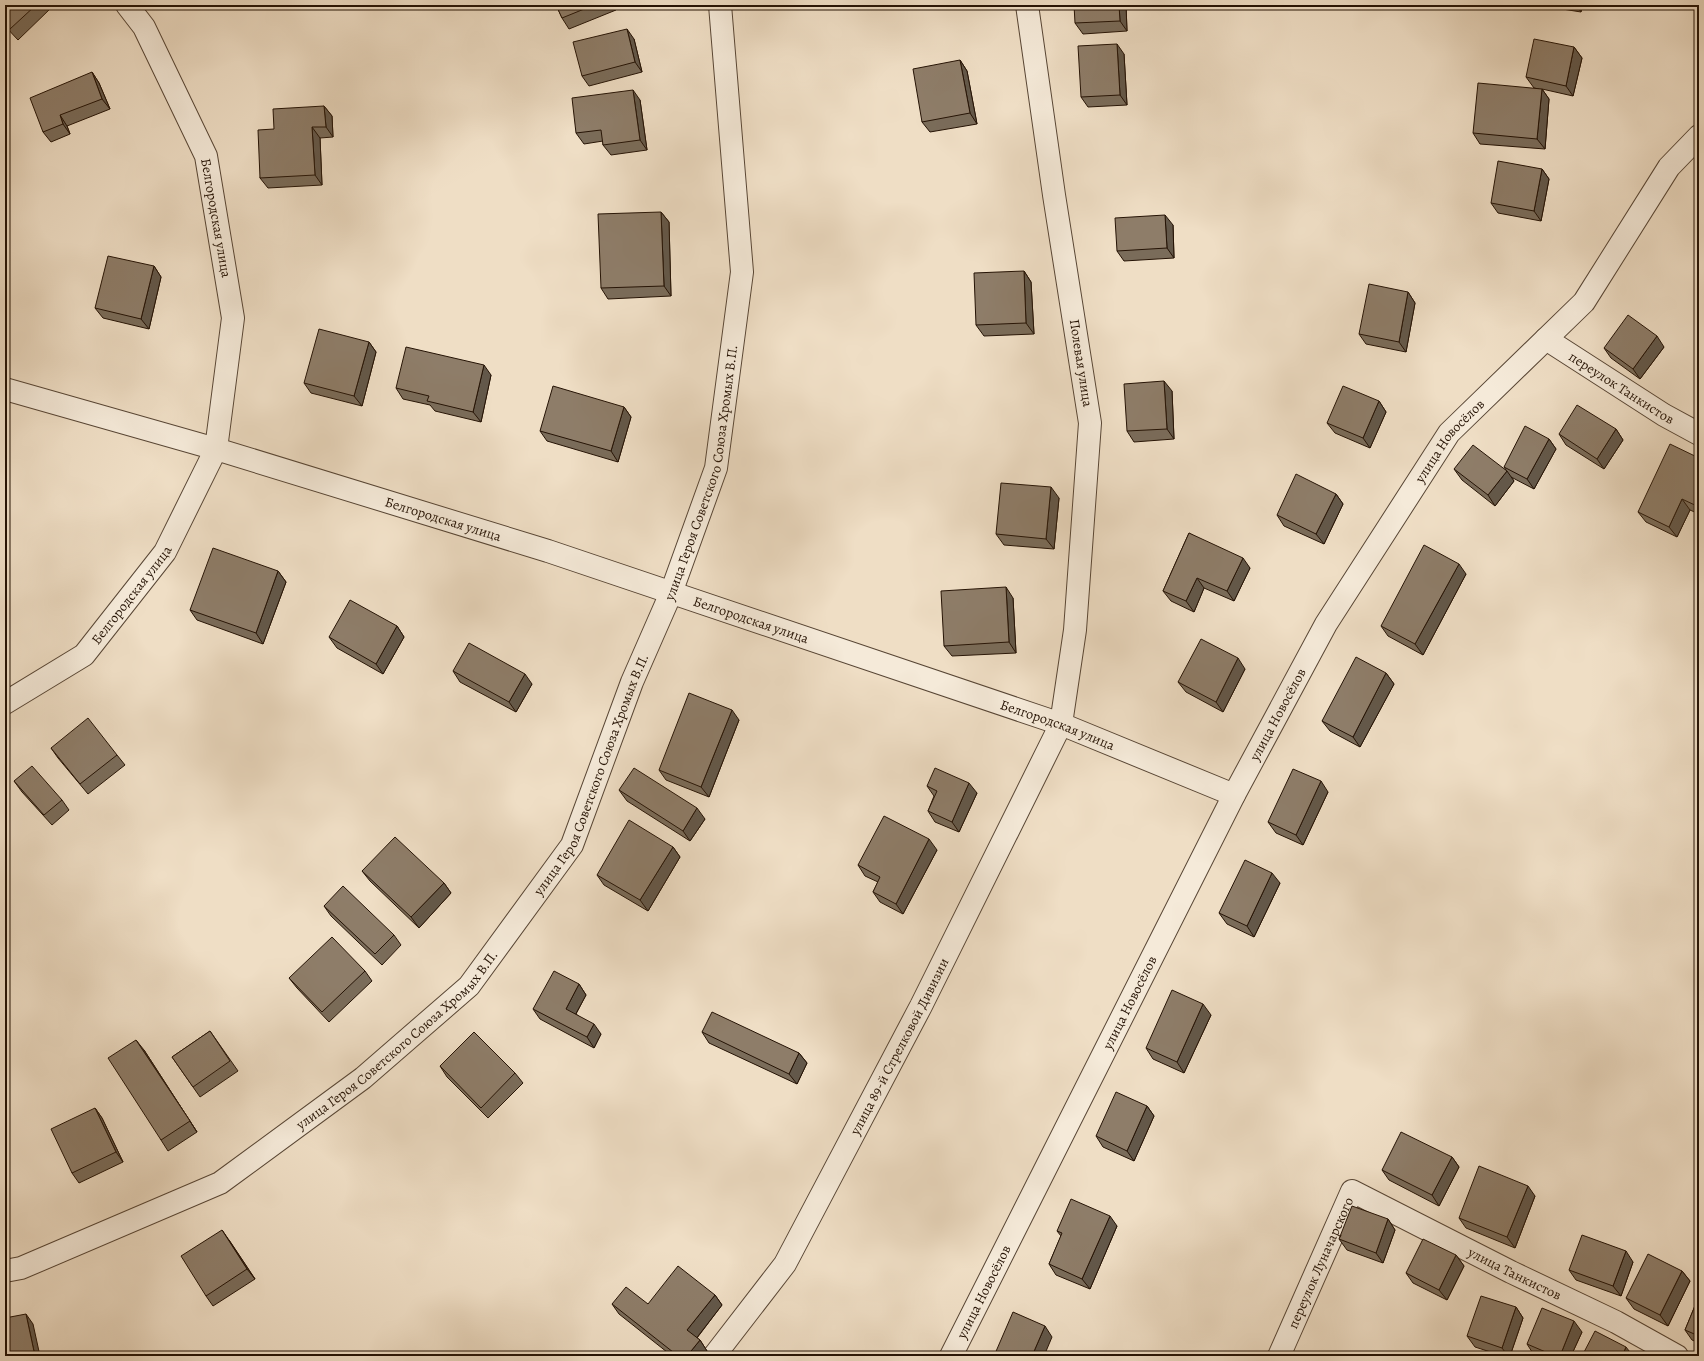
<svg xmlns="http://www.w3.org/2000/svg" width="1704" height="1361" viewBox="0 0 1704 1361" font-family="Alegreya,serif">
<rect width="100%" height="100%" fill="#efdec5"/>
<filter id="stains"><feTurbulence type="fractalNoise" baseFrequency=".005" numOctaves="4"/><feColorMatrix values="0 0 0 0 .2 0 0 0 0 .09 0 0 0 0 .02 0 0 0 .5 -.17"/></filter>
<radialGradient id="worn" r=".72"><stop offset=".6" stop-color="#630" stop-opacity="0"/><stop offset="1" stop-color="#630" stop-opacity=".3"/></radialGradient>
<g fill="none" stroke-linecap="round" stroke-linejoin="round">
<g stroke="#584635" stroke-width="24">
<g id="minor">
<path id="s1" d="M 1546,339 L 1664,415 L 1699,434"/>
<path id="s2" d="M 5,389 L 216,449 L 548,551 L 1061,724 L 1234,795"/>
<path id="s3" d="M 5,703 L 84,655 L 165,552 L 216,449 L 233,318 L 206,156 L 144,27 L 127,5"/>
<path id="s4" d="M 5,1271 L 21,1268 L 220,1183 L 363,1078 L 469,986 L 572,845 L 632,682 L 671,593 L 716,468 L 742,272 L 720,5"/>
<path id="s5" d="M 714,1356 L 785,1264 L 921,1006 L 1061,724 L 1075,630 L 1090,423 L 1054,195 L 1027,5"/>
<path id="s6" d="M 951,1356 L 1234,795 L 1326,624 L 1449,433 L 1584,302 L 1669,167 L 1699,136"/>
<path id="s7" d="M 1279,1356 L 1352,1191 L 1511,1272 L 1616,1322 L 1677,1356"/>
</g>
</g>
<use href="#minor" stroke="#f5ead9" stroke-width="22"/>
</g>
<path fill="#7a6c5a" stroke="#251305" d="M 5,5 L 48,5 L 51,8 L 18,40 L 5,26 Z
M 556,5 L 614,5 L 616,10 L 569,29 L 562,18 Z
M 1126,5 L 1127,31 L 1083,34 L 1075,23 Z
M 1543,5 L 1582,5 L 1581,12 L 1544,6 Z
M 634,39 L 642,72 L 589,86 L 582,76 Z
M 1574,47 L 1582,58 L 1573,96 L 1542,89 L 1549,99 L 1545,149 L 1480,144 L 1473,133 L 1539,89 L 1534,88 L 1526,77 Z
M 1124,54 L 1127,105 L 1088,107 L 1081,97 Z
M 960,60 L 967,71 L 977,124 L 930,132 L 922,122 Z
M 92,72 L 99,83 L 110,109 L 67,126 L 70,134 L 51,142 L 43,132 Z
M 640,100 L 647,150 L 611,155 L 603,145 L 603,141 L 584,144 L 576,133 Z
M 324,106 L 332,116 L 333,137 L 320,138 L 322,185 L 268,188 L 260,178 L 274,129 Z
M 1542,169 L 1549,179 L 1541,221 L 1498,213 L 1491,203 Z
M 661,212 L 669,222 L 671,296 L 608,299 L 601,288 Z
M 1173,225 L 1174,258 L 1124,261 L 1117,251 Z
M 154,266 L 161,277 L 149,329 L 103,318 L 95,308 Z
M 1024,271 L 1031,282 L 1034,334 L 984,336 L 976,325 Z
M 1408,292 L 1415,303 L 1406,352 L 1366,344 L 1359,334 Z
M 369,342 L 376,352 L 362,406 L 311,393 L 304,383 Z
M 1664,347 L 1640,379 L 1611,358 L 1604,348 Z
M 491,375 L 481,422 L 435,411 L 430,405 L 403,399 L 396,388 Z
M 1172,391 L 1174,439 L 1134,442 L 1127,431 Z
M 1379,401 L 1386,412 L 1370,448 L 1335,433 L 1327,423 Z
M 624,407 L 631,417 L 618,462 L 547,441 L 540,431 Z
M 1616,429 L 1623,440 L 1604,469 L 1566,445 L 1559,434 Z
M 1549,439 L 1556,449 L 1534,489 L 1511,477 L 1514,481 L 1495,506 L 1462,480 L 1454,469 L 1506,470 L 1504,467 Z
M 1699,458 L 1699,514 L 1690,510 L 1677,537 L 1646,522 L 1638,512 Z
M 1336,494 L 1343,504 L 1324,544 L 1284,526 L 1277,515 Z
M 1059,498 L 1054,549 L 1004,545 L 996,534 Z
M 1189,533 L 1250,568 L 1234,601 L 1204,588 L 1194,612 L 1171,601 L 1163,591 Z
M 278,571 L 286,582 L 263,644 L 197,620 L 190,610 Z
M 1466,574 L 1423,655 L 1388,636 L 1381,626 Z
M 1013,598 L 1016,653 L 952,656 L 944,646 Z
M 397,626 L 404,637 L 383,674 L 337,648 L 329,637 Z
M 1245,669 L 1223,712 L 1186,692 L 1178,682 Z
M 453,671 L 532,684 L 516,712 L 460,682 Z
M 1386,673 L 1394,684 L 1360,747 L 1330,731 L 1322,721 Z
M 739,720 L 709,797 L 666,780 L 659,770 Z
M 51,748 L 117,755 L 125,765 L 88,794 L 58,758 Z
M 14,781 L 62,800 L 69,810 L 52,825 L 22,792 Z
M 927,786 L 977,793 L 959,832 L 935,822 L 928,811 L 934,796 Z
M 619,790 L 705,819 L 690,841 L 627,801 Z
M 1328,792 L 1303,845 L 1276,833 L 1268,822 Z
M 673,847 L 680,857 L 648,911 L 604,885 L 597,875 Z
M 937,850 L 903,914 L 880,902 L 873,892 L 878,882 L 865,876 L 858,865 Z
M 362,871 L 444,883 L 451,893 L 419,928 L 370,881 Z
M 1280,883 L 1254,937 L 1227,924 L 1219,913 Z
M 324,906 L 394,935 L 401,945 L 382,965 L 331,916 Z
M 365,971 L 372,981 L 329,1022 L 297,988 L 289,978 Z
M 579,984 L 586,995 L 576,1014 L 601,1034 L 594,1048 L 540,1019 L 533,1009 Z
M 1211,1015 L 1184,1073 L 1153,1059 L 1146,1048 Z
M 210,1031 L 238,1071 L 200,1097 L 172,1057 Z
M 702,1032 L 799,1053 L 807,1063 L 797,1084 L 709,1043 Z
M 144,1050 L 197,1132 L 168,1151 L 161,1140 Z
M 440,1066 L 515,1073 L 523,1083 L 488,1118 L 447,1077 Z
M 1147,1106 L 1154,1116 L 1134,1161 L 1103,1147 L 1096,1136 Z
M 95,1108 L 102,1118 L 123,1162 L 79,1183 L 72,1173 Z
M 1452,1157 L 1459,1167 L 1439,1206 L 1389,1180 L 1382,1170 Z
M 1535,1196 L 1515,1248 L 1466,1228 L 1459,1218 Z
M 1388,1219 L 1395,1230 L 1383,1263 L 1347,1250 L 1339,1239 Z
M 1117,1226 L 1090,1289 L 1056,1275 L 1049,1264 L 1061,1236 L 1057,1231 Z
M 229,1240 L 255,1279 L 213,1306 L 206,1296 Z
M 1456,1255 L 1464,1266 L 1447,1300 L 1413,1283 L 1406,1273 Z
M 1633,1262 L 1621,1296 L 1576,1280 L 1569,1270 Z
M 1682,1271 L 1690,1281 L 1668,1326 L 1634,1309 L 1626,1298 Z
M 715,1295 L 722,1305 L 697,1338 L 700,1340 L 707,1351 L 703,1356 L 672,1356 L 619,1314 L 612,1304 L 648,1304 Z
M 1699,1296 L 1699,1343 L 1692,1340 L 1685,1330 Z
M 1516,1307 L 1523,1318 L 1510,1356 L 1503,1356 L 1475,1347 L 1467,1336 Z
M 1582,1332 L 1571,1356 L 1537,1356 L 1534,1355 L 1527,1344 Z"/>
<path fill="#63584a" stroke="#251305" d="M 1119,5 L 1126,5 L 1127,31 L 1120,21 Z
M 1576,5 L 1582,5 L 1581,12 Z
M 627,29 L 634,39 L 642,72 L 635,62 Z
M 1117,44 L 1124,54 L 1127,105 L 1120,95 Z
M 1574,47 L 1582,58 L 1573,96 L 1566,86 Z
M 960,60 L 967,71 L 977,124 L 970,113 Z
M 92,72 L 99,83 L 110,109 L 102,99 Z
M 1542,89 L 1549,99 L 1545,149 L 1537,139 Z
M 633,90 L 640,100 L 647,150 L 640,140 Z
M 324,106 L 332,116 L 333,137 L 326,127 Z
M 60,115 L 67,126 L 70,134 L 63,124 Z
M 312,127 L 320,138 L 322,185 L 315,175 Z
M 1542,169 L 1549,179 L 1541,221 L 1534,211 Z
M 661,212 L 669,222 L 671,296 L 664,286 Z
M 1165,215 L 1173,225 L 1174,258 L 1167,248 Z
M 154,266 L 161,277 L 149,329 L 141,319 Z
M 1024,271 L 1031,282 L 1034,334 L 1026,323 Z
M 1408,292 L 1415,303 L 1406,352 L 1399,342 Z
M 1657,336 L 1664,347 L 1640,379 L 1633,369 Z
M 369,342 L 376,352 L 362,406 L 354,396 Z
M 484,365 L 491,375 L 481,422 L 473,412 Z
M 1164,381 L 1172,391 L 1174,439 L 1167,429 Z
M 1379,401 L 1386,412 L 1370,448 L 1363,438 Z
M 624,407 L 631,417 L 618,462 L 611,451 Z
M 1616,429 L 1623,440 L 1604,469 L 1597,459 Z
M 1549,439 L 1556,449 L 1534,489 L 1527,479 Z
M 1507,471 L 1514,481 L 1495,506 L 1488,495 Z
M 1051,487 L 1059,498 L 1054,549 L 1046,539 Z
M 1336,494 L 1343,504 L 1324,544 L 1316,534 Z
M 1682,499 L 1690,510 L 1677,537 L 1669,527 Z
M 1243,558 L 1250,568 L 1234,601 L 1227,591 Z
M 1459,564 L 1466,574 L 1423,655 L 1415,644 Z
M 278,571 L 286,582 L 263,644 L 256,633 Z
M 1197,578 L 1204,588 L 1194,612 L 1186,601 Z
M 1006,587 L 1013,598 L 1016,653 L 1009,642 Z
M 397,626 L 404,637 L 383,674 L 376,664 Z
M 1238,658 L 1245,669 L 1223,712 L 1216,702 Z
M 1386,673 L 1394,684 L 1360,747 L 1353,737 Z
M 525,674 L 532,684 L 516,712 L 509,702 Z
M 732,710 L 739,720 L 709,797 L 701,787 Z
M 1321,781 L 1328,792 L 1303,845 L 1296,835 Z
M 969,783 L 977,793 L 959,832 L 952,822 Z
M 697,808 L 705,819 L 690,841 L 683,831 Z
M 929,839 L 937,850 L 903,914 L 896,904 Z
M 673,847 L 680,857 L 648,911 L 640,900 Z
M 1272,873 L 1280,883 L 1254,937 L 1247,926 Z
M 444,883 L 451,893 L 419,928 L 411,917 Z
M 579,984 L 586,995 L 573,1019 L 566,1009 Z
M 1203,1004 L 1211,1015 L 1184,1073 L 1177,1062 Z
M 594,1024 L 601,1034 L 594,1048 L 587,1037 Z
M 136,1040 L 144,1050 L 197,1132 L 190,1121 Z
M 799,1053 L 807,1063 L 797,1084 L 789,1074 Z
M 1147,1106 L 1154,1116 L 1134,1161 L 1127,1151 Z
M 95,1108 L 102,1118 L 123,1162 L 116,1152 Z
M 1452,1157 L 1459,1167 L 1439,1206 L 1432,1195 Z
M 1528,1186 L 1535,1196 L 1515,1248 L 1507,1237 Z
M 1110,1216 L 1117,1226 L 1090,1289 L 1082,1279 Z
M 1388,1219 L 1395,1230 L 1383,1263 L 1376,1253 Z
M 222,1230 L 229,1240 L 255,1279 L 247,1269 Z
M 1626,1251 L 1633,1262 L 1621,1296 L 1613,1286 Z
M 1456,1255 L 1464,1266 L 1447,1300 L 1439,1290 Z
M 1682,1271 L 1690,1281 L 1668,1326 L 1660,1315 Z
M 715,1295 L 722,1305 L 695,1340 L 687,1330 Z
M 1516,1307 L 1523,1318 L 1510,1356 L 1508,1356 L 1502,1348 Z
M 26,1314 L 33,1324 L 40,1356 L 35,1356 Z
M 1574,1321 L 1582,1332 L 1571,1356 L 1560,1356 Z
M 1045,1326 L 1052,1337 L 1044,1356 L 1032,1356 Z
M 700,1340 L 707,1351 L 703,1356 L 687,1356 Z
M 1626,1347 L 1633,1356 L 1622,1356 Z"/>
<path fill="#8e7d69" stroke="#251305" d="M 5,5 L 36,5 L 10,29 L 5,24 Z
M 556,5 L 594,5 L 562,18 Z
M 1074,5 L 1119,5 L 1120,21 L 1075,23 Z
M 627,29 L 635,62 L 582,76 L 573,42 Z
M 1534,39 L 1574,47 L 1566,86 L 1526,77 Z
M 1117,44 L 1120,95 L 1081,97 L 1078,46 Z
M 960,60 L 970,113 L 922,122 L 913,69 Z
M 92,72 L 102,99 L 60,115 L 63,124 L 43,132 L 30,98 Z
M 1478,83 L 1542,89 L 1537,139 L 1473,133 Z
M 633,90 L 640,140 L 603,145 L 601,130 L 576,133 L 572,98 Z
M 324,106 L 326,127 L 312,127 L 315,175 L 260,178 L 258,130 L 274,129 L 273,109 Z
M 1498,161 L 1542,169 L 1534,211 L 1491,203 Z
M 661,212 L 664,286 L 601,288 L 598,214 Z
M 1165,215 L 1167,248 L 1117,251 L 1115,218 Z
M 108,256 L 154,266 L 141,319 L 95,308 Z
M 1024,271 L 1026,323 L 976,325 L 974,273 Z
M 1369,284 L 1408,292 L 1399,342 L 1359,334 Z
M 1628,315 L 1657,336 L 1633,369 L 1604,348 Z
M 319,329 L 369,342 L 354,396 L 304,383 Z
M 406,347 L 484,365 L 473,412 L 427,401 L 429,396 L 396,388 Z
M 1164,381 L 1167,429 L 1127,431 L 1124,384 Z
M 553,386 L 624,407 L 611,451 L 540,431 Z
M 1343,386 L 1379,401 L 1363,438 L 1327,423 Z
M 1577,405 L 1616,429 L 1597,459 L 1559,434 Z
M 1525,426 L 1549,439 L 1527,479 L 1504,467 Z
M 1670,444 L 1699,458 L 1699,507 L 1682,499 L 1669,527 L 1638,512 Z
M 1473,445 L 1507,471 L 1488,495 L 1454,469 Z
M 1296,474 L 1336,494 L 1316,534 L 1277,515 Z
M 1001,483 L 1051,487 L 1046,539 L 996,534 Z
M 1189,533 L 1243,558 L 1227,591 L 1197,578 L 1186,601 L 1163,591 Z
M 1424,545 L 1459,564 L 1415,644 L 1381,626 Z
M 213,548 L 278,571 L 256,633 L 190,610 Z
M 1006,587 L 1009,642 L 944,646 L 941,591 Z
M 350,600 L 397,626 L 376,664 L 329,637 Z
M 1201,639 L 1238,658 L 1216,702 L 1178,682 Z
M 469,643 L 525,674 L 509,702 L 453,671 Z
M 1356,657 L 1386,673 L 1353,737 L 1322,721 Z
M 689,693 L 732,710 L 701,787 L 659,770 Z
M 88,718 L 117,755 L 80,784 L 51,748 Z
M 32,766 L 62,800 L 44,815 L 14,781 Z
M 634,768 L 697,808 L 683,831 L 619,790 Z
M 935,768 L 969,783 L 952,822 L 928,811 L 937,791 L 927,786 Z
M 1293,769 L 1321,781 L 1296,835 L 1268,822 Z
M 884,816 L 929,839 L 896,904 L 873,892 L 880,877 L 858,865 Z
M 629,820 L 673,847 L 640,900 L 597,875 Z
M 395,837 L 444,883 L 411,917 L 362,871 Z
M 1245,860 L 1272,873 L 1247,926 L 1219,913 Z
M 343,886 L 394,935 L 375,954 L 324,906 Z
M 332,937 L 365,971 L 322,1012 L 289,978 Z
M 554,971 L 579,984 L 566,1009 L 594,1024 L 587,1037 L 533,1009 Z
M 1172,990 L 1203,1004 L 1177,1062 L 1146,1048 Z
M 712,1012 L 799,1053 L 789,1074 L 702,1032 Z
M 210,1031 L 230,1061 L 193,1087 L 172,1057 Z
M 474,1032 L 515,1073 L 481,1108 L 440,1066 Z
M 136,1040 L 190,1121 L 161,1140 L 108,1058 Z
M 1116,1092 L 1147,1106 L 1127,1151 L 1096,1136 Z
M 95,1108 L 116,1152 L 72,1173 L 51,1129 Z
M 1401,1132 L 1452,1157 L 1432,1195 L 1382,1170 Z
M 1479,1166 L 1528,1186 L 1507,1237 L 1459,1218 Z
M 1071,1199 L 1110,1216 L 1082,1279 L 1049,1264 L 1062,1233 L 1057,1231 Z
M 1352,1206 L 1388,1219 L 1376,1253 L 1339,1239 Z
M 222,1230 L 247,1269 L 206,1296 L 181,1256 Z
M 1582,1235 L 1626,1251 L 1613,1286 L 1569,1270 Z
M 1423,1239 L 1456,1255 L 1439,1290 L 1406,1273 Z
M 1648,1254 L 1682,1271 L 1660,1315 L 1626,1298 Z
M 678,1266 L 715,1295 L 687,1330 L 700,1340 L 687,1356 L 678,1356 L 612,1304 L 626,1287 L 648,1304 Z
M 1481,1296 L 1516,1307 L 1502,1348 L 1467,1336 Z
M 1699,1296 L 1699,1336 L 1685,1330 Z
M 1542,1308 L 1574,1321 L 1560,1356 L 1555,1356 L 1527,1344 Z
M 1013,1312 L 1045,1326 L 1032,1356 L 994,1356 Z
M 26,1314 L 35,1356 L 5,1356 L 5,1318 Z
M 1595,1331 L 1626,1347 L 1622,1356 L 1582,1356 Z"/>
<g text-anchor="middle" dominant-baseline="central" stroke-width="3" stroke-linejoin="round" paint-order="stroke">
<g font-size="14" fill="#251305" stroke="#f5ead9">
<text transform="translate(216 218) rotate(80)">Белгородская улица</text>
<text transform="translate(1081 363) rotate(81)">Полевая улица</text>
<text stroke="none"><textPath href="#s1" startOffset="90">переулок Танкистов</textPath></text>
<text stroke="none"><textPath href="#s6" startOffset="1044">улица Новосёлов</textPath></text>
<text stroke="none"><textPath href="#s4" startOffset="1121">улица Героя Советского Союза Хромых В.П.</textPath></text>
<text stroke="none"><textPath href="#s2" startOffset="457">Белгородская улица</textPath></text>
<text stroke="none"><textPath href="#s3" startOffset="169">Белгородская улица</textPath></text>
<text stroke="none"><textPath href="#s2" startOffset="781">Белгородская улица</textPath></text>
<text stroke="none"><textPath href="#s6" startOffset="720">улица Новосёлов</textPath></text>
<text stroke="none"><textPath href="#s2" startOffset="1105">Белгородская улица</textPath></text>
<text stroke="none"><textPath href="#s4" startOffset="797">улица Героя Советского Союза Хромых В.П.</textPath></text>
<text stroke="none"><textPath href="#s6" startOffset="396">улица Новосёлов</textPath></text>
<text stroke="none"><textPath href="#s4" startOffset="461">улица Героя Советского Союза Хромых В.П.</textPath></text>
<text stroke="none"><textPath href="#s5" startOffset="362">улица 89-й Стрелковой Дивизии</textPath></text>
<text stroke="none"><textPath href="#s7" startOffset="102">переулок Луначарского</textPath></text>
<text stroke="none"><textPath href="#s7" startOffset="363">улица Танкистов</textPath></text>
<text stroke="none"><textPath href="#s6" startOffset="72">улица Новосёлов</textPath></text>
</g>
</g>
<rect width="1704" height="1361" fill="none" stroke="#efdec5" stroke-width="20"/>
<rect x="6" y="6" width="1692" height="1349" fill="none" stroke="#251305" stroke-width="2"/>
<rect x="10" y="10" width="1684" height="1341" fill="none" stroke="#251305"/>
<rect width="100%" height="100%" filter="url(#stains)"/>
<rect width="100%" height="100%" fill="url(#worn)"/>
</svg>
